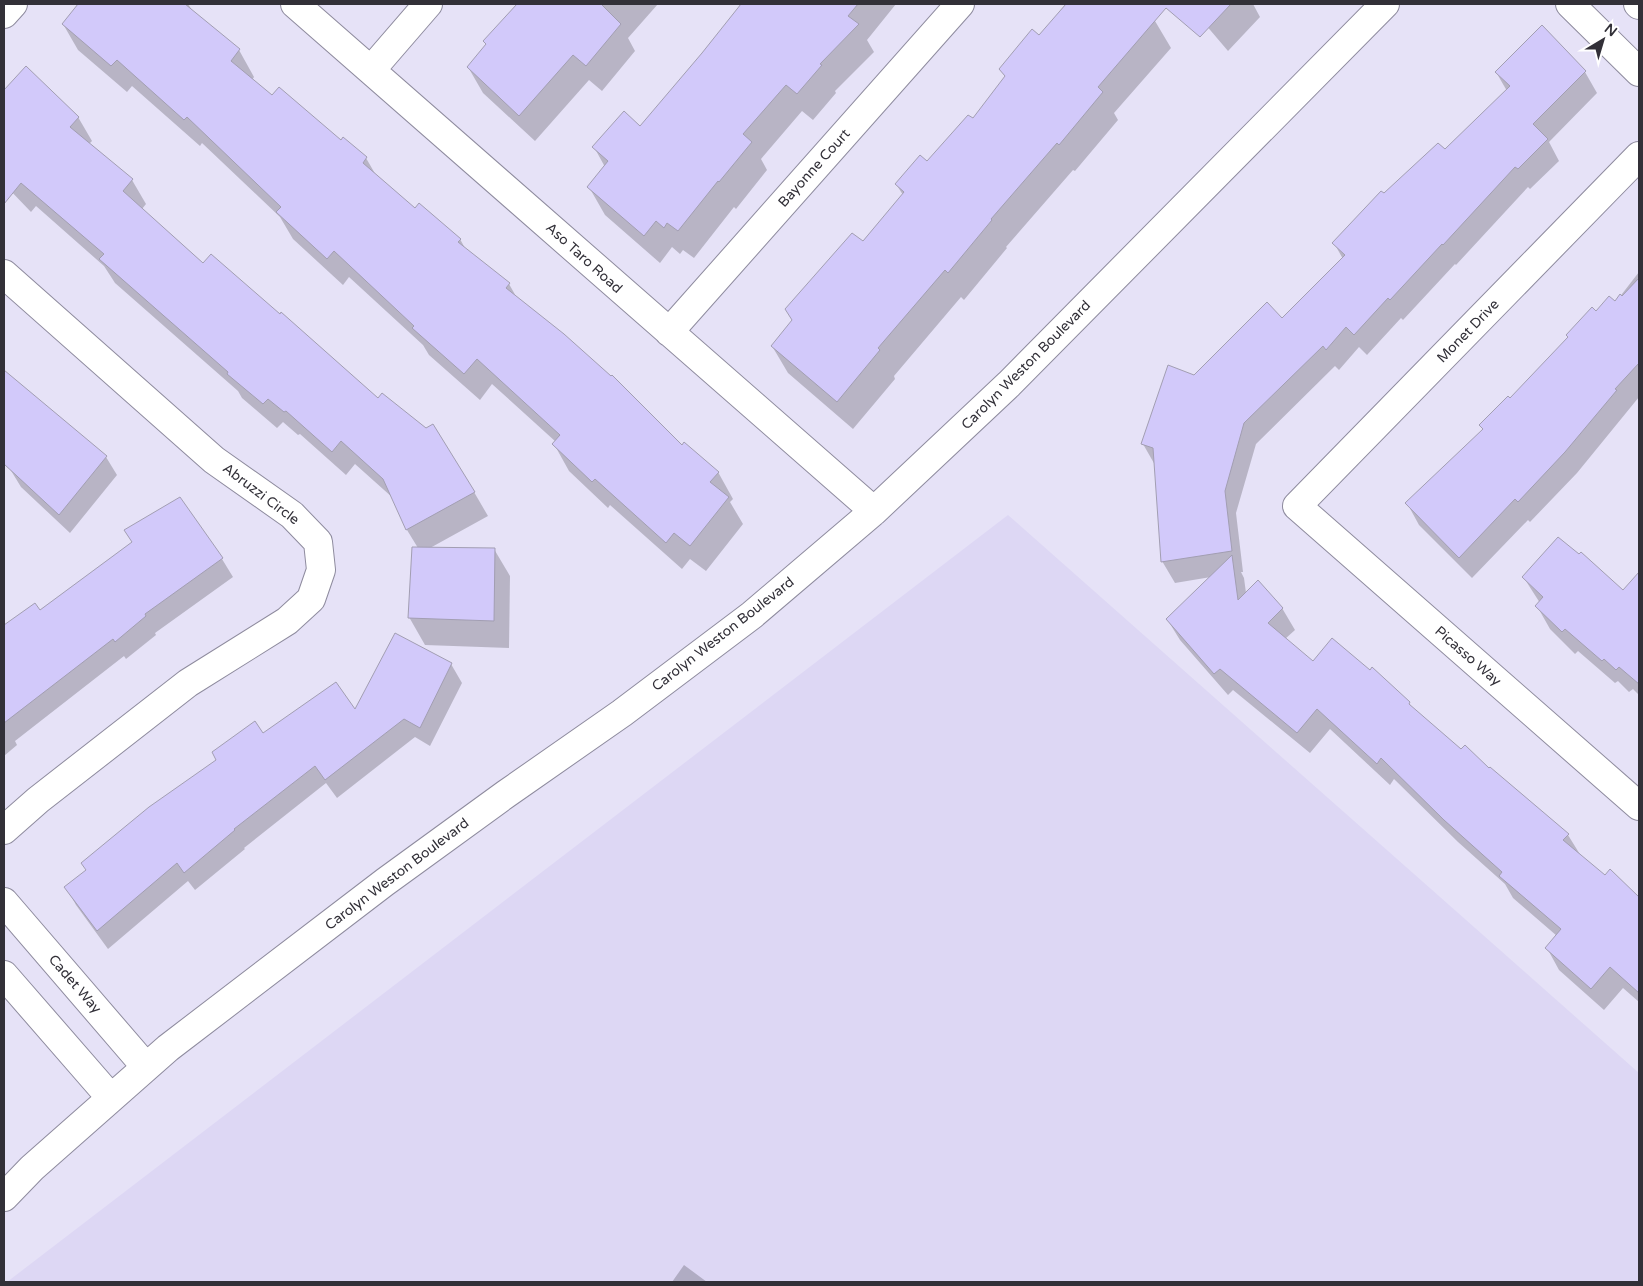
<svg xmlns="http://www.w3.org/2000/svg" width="1643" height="1286" viewBox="0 0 1643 1286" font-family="'Varela Round',sans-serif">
<rect width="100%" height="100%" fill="#e6e2f7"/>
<path fill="#ddd7f4" d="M 1008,515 L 1639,1073 L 1639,1282 L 7,1282 Z"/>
<path fill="#0003" d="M 79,4 L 188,4 L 194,13 L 239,50 L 254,77 L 252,80 L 272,97 L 366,158 L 377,177 L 415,210 L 460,239 L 466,250 L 509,284 L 517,298 L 682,447 L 718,472 L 733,499 L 730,502 L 743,524 L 706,571 L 690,559 L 682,569 L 610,505 L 608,508 L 569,471 L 554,444 L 556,442 L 492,384 L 480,400 L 429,355 L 423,345 L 349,277 L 343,285 L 293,239 L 280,217 L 202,143 L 200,146 L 132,86 L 127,92 L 78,50 L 63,24 Z
M 517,4 L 658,4 L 628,38 L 635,51 L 602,91 L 589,80 L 535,141 L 483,93 L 468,67 L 487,45 L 484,41 L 517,5 Z
M 743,4 L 896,4 L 867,40 L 874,52 L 835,91 L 836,93 L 813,120 L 802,111 L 761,159 L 767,170 L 736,209 L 734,207 L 694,258 L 683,250 L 680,254 L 672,247 L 660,263 L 605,215 L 589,187 L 605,167 L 594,147 L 640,128 L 703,54 Z
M 1068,4 L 1136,4 L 1155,21 L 1171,48 L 1114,113 L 1118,120 L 1075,171 L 1073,170 L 1006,247 L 1007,248 L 964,300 L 961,297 L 894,376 L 895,379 L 853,429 L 788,373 L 772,346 L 903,195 L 896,184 L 927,163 L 973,120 L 1006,78 L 1001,69 L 1039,37 Z
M 1188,4 L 1253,4 L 1260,17 L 1228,51 Z
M 26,68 L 78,117 L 92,141 L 89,144 L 132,180 L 146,204 L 142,209 L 204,264 L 474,492 L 488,516 L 430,548 L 494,549 L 510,576 L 509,648 L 425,645 L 409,617 L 418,548 L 407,530 L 393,498 L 355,464 L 346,475 L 300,434 L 298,435 L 283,422 L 277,428 L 242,398 L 238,391 L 115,283 L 104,266 L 36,206 L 31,212 L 6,186 L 4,182 L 4,148 L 6,145 L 4,142 L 4,92 Z
M 1496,72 L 1585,72 L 1597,93 L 1549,142 L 1559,161 L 1530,189 L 1528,187 L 1456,265 L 1455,264 L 1403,320 L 1401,318 L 1367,355 L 1359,347 L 1339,370 L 1335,366 L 1256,444 L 1236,513 L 1243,572 L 1241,572 L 1244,578 L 1246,593 L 1282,608 L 1295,630 L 1285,639 L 1313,663 L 1409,703 L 1414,710 L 1461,751 L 1489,770 L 1568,835 L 1581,856 L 1605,877 L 1610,871 L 1639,898 L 1639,1002 L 1623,988 L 1604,1010 L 1559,970 L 1547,948 L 1557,936 L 1513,898 L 1505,884 L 1458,842 L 1394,779 L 1390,785 L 1330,729 L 1310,753 L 1233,690 L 1228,695 L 1180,640 L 1167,619 L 1211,577 L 1175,583 L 1162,561 L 1155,465 L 1143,444 L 1194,376 L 1282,320 L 1343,259 L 1334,243 L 1384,195 L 1445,151 L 1507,91 Z
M 1639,272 L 1639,397 L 1577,473 L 1530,522 L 1528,520 L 1472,578 L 1419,525 L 1407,503 L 1484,430 L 1510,400 L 1597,312 L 1615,303 Z
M 4,371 L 106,457 L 117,475 L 70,533 L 21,487 L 10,469 L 16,462 L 4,452 Z
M 179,499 L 222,559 L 233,577 L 155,633 L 156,635 L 126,659 L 124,656 L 15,741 L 17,745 L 4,756 L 4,627 L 35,605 L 39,611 L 133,543 Z
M 1524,578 L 1623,592 L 1632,582 L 1639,588 L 1639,695 L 1633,689 L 1629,692 L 1618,681 L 1615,683 L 1578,651 L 1575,654 L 1550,629 L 1537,606 L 1540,603 Z
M 451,664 L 462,683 L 430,746 L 415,737 L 337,798 L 326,783 L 244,848 L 245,849 L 195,890 L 188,881 L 108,949 L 76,905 L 66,887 L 263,735 L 355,711 Z
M 684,1265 L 707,1282 L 672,1282 Z"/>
<path fill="#d2c9fa" stroke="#a29eb2" d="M 78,4 L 185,4 L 240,49 L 231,61 L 272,95 L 279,87 L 341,140 L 343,137 L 367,157 L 363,163 L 415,208 L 419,203 L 461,239 L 458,242 L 510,283 L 506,288 L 564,334 L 611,376 L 612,375 L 682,445 L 684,442 L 719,472 L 710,482 L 729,497 L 690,546 L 674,533 L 666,543 L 595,479 L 592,482 L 552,444 L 560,435 L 477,359 L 464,374 L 412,328 L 414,326 L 334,251 L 327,259 L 276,212 L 281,207 L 187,117 L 184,120 L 117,60 L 111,66 L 62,24 Z
M 517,4 L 601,4 L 621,24 L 586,66 L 573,55 L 519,116 L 467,67 L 486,44 L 483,41 Z
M 741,4 L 858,4 L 848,16 L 859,24 L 820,64 L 822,65 L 797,94 L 786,85 L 743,134 L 752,142 L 719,182 L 718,181 L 678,231 L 667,223 L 664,228 L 656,221 L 644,236 L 587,187 L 608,161 L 592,147 L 624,111 L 640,126 L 702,53 Z
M 1066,4 L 1231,4 L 1200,37 L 1166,8 L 1098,87 L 1103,92 L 1059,145 L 1057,143 L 991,219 L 992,220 L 948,273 L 945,270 L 878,348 L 880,350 L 837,402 L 771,346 L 792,320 L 785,309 L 852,233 L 863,241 L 904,192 L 895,184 L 920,155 L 927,161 L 968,115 L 973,118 L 1005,76 L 999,69 L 1032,29 L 1039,35 Z
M 1542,25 L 1586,71 L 1533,124 L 1548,139 L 1518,169 L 1515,167 L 1443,245 L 1442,244 L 1390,300 L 1388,298 L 1354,335 L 1346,327 L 1326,350 L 1323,346 L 1244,423 L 1225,491 L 1232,551 L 1161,562 L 1153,448 L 1141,444 L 1168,365 L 1194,375 L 1267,302 L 1282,318 L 1345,255 L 1332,243 L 1381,191 L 1384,193 L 1438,143 L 1445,149 L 1510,86 L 1495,72 Z
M 26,66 L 79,117 L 70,127 L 133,179 L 123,191 L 203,263 L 211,254 L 280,314 L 281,312 L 378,398 L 382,393 L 426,428 L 433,424 L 475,492 L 406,530 L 383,479 L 341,441 L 332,452 L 286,411 L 284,412 L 268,399 L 263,404 L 227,374 L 228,372 L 99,259 L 104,254 L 21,183 L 4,204 L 4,90 Z
M 1639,278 L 1639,363 L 1615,389 L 1617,390 L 1565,452 L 1518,502 L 1515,499 L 1459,558 L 1405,503 L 1483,429 L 1479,425 L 1508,396 L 1510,398 L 1568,337 L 1566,335 L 1592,307 L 1596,311 L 1609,296 L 1615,301 L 1620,294 L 1622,296 Z
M 4,370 L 107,456 L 59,515 L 4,464 Z
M 180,497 L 223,558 L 145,614 L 146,616 L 115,642 L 113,639 L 4,723 L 4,625 L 35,603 L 40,610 L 132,542 L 124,530 Z
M 1558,537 L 1579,554 L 1581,552 L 1623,590 L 1639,572 L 1639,684 L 1619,667 L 1616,670 L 1604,659 L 1602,661 L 1565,629 L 1562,632 L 1535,606 L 1543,597 L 1522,577 Z
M 412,547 L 495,548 L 494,621 L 408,618 Z
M 1232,555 L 1238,600 L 1258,580 L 1283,608 L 1268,623 L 1313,661 L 1332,638 L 1370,670 L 1372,667 L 1410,702 L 1409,704 L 1461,749 L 1465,745 L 1489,768 L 1490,767 L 1569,834 L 1563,840 L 1605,875 L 1610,869 L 1639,897 L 1639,993 L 1610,967 L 1591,989 L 1545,948 L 1561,929 L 1499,876 L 1502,872 L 1444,820 L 1381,758 L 1377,764 L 1317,709 L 1297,733 L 1220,669 L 1214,674 L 1166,619 Z
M 395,633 L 452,663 L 420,728 L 404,719 L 325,780 L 315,766 L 234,829 L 235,830 L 184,873 L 177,863 L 97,931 L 64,887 L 86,870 L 81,863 L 149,807 L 216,760 L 212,752 L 255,721 L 263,733 L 336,682 L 355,709 Z"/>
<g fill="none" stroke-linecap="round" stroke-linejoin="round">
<g stroke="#8e8b9e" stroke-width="30">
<path id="minor" d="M 295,4 L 874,511
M 1570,4 L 1639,72
M 1638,4 L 1639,5
M 4,14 L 13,4
M 371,70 L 428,4
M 1639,156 L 1297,506 L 1639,806
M 4,274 L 214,460 L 292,515 L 318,542 L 321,570 L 311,599 L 287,621 L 188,683 L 38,800 L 4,830
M 669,332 L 960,4
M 4,902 L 146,1067
M 4,975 L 111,1098
M 4,1197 L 32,1168 L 168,1048 L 385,882 L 506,794 L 622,713 L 752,615 L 874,511 L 1009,384 L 1385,4"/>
</g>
<use href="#minor" stroke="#fff" stroke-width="28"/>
</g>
<g text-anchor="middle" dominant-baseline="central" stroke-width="5" stroke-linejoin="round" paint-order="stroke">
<g font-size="14" fill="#323038" stroke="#fff">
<text transform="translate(814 168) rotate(-48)">Bayonne Court</text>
<text transform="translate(584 258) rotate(42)">Aso Taro Road</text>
<text transform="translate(1468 331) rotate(-46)">Monet Drive</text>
<text transform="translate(1026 365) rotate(-45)">Carolyn Weston Boulevard</text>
<text transform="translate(261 494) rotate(37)">Abruzzi Circle</text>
<text transform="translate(723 634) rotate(-38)">Carolyn Weston Boulevard</text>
<text transform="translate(1468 656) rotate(41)">Picasso Way</text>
<text transform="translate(397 874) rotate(-37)">Carolyn Weston Boulevard</text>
<text transform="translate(75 984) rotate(49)">Cadet Way</text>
</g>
</g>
<rect width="1643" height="1286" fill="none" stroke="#323038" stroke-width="10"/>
<g transform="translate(1603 40) rotate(38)" stroke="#ffffff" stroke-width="4" paint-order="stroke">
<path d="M0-4L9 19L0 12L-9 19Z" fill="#323038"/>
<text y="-8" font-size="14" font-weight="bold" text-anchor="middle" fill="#323038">N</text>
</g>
</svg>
